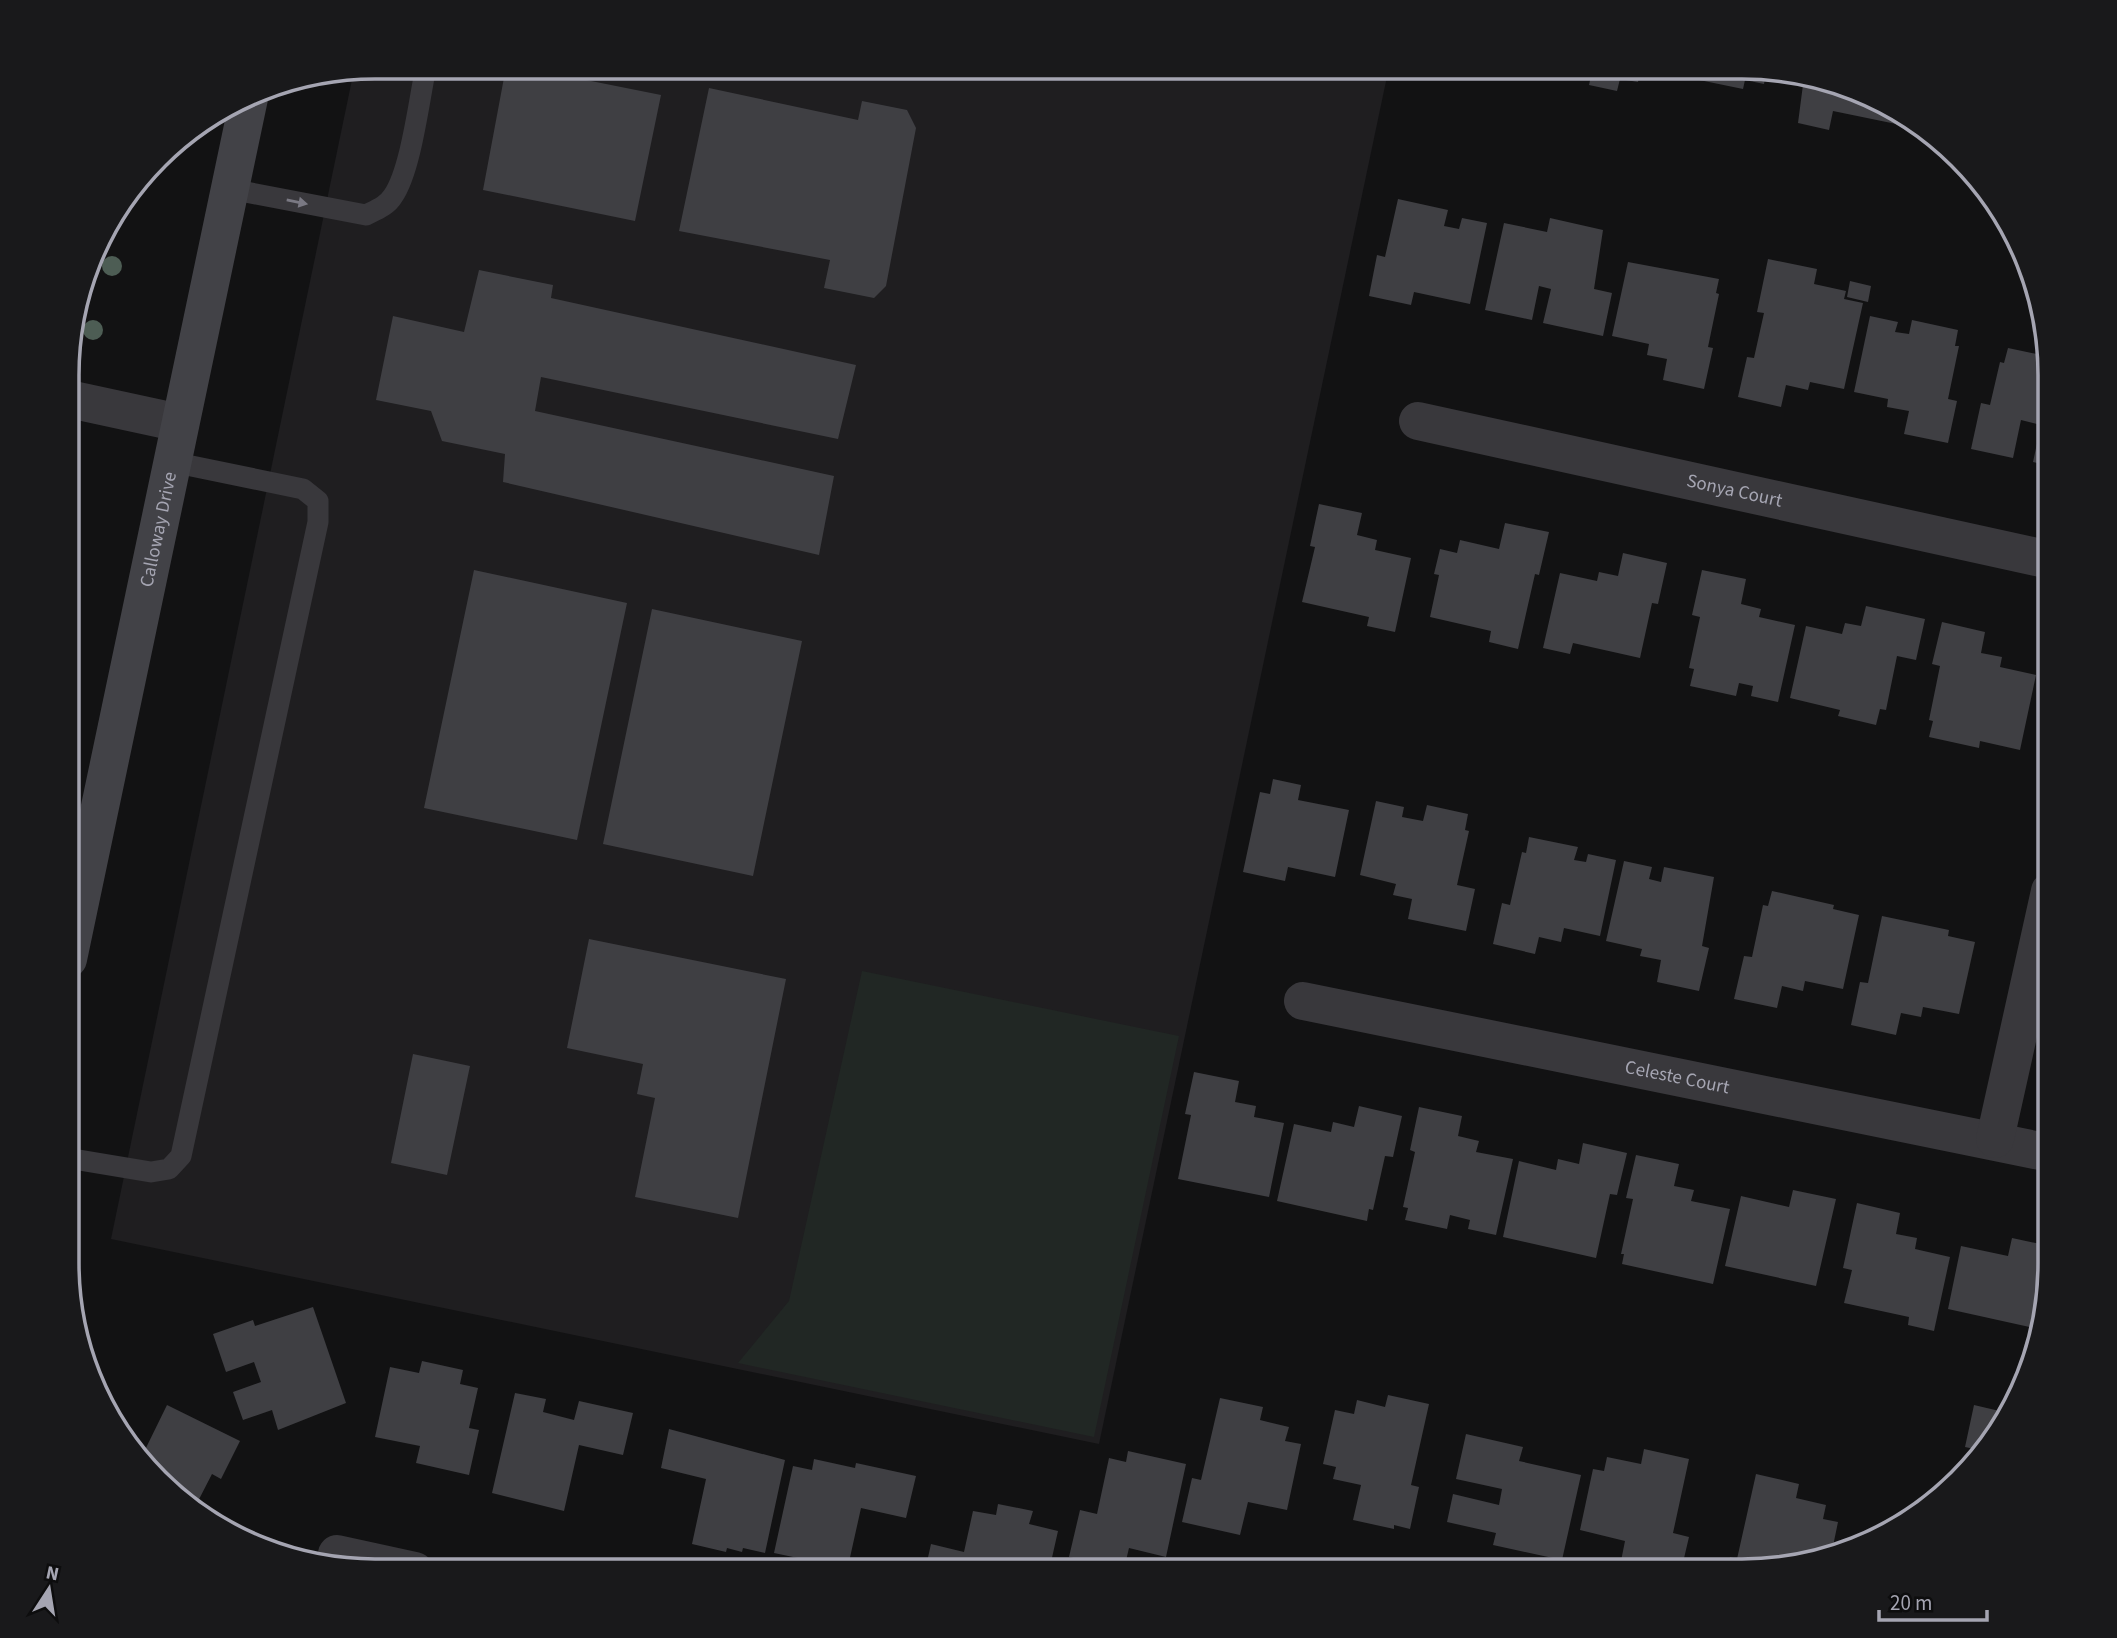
<svg xmlns="http://www.w3.org/2000/svg" width="2117" height="1638" viewBox="0 0 2117 1638" font-family="'Source Sans 3',sans-serif">
<rect width="100%" height="100%" fill="#121213"/>
<path fill="#1f1e20" d="M 375,67 L 1389,67 L 1099,1444 L 111,1239 L 354,70 Z"/>
<path fill="#212724" d="M 862,971 L 1179,1036 L 1094,1437 L 738,1363 L 789,1301 Z"/>
<path fill="#3f3f43" d="M 506,67 L 521,67 L 661,95 L 635,221 L 483,190 Z
M 1578,67 L 1641,67 L 1638,82 L 1620,79 L 1617,91 L 1589,85 L 1592,71 Z
M 1672,67 L 1762,67 L 1767,68 L 1764,84 L 1745,80 L 1743,89 L 1670,74 Z
M 1804,77 L 1860,90 L 1903,116 L 1901,125 L 1833,111 L 1829,130 L 1798,123 Z
M 709,88 L 858,120 L 862,101 L 907,110 L 916,128 L 886,286 L 874,298 L 824,288 L 830,260 L 679,231 Z
M 1398,199 L 1448,210 L 1444,226 L 1459,229 L 1462,218 L 1487,223 L 1470,304 L 1414,292 L 1411,305 L 1369,296 L 1377,255 L 1385,257 Z
M 1550,218 L 1603,230 L 1594,289 L 1612,293 L 1603,336 L 1543,323 L 1551,289 L 1539,286 L 1532,320 L 1485,310 L 1504,223 L 1547,232 Z
M 1768,259 L 1817,269 L 1814,284 L 1846,291 L 1844,299 L 1863,303 L 1844,389 L 1810,382 L 1808,390 L 1786,385 L 1781,407 L 1738,397 L 1747,357 L 1754,358 L 1764,313 L 1757,312 Z
M 1628,262 L 1719,279 L 1716,293 L 1719,294 L 1708,347 L 1713,348 L 1704,389 L 1663,380 L 1667,359 L 1647,355 L 1649,344 L 1612,336 Z
M 479,270 L 553,285 L 551,298 L 856,365 L 838,439 L 541,377 L 535,411 L 834,476 L 819,555 L 503,482 L 505,454 L 442,441 L 431,411 L 376,400 L 393,316 L 464,332 Z
M 1850,281 L 1871,286 L 1868,302 L 1847,297 Z
M 1870,316 L 1898,322 L 1895,332 L 1909,334 L 1912,320 L 1958,330 L 1955,346 L 1959,346 L 1948,399 L 1957,401 L 1948,443 L 1904,434 L 1909,411 L 1887,407 L 1888,399 L 1854,392 Z
M 2008,348 L 2046,356 L 2050,374 L 2050,466 L 2033,462 L 2041,425 L 2021,420 L 2013,458 L 1971,449 L 1981,403 L 1990,405 L 2000,362 L 2004,363 Z
M 1319,504 L 1362,513 L 1357,535 L 1377,540 L 1375,550 L 1411,558 L 1395,632 L 1367,626 L 1369,617 L 1302,602 L 1315,547 L 1310,546 Z
M 1505,523 L 1549,532 L 1539,575 L 1535,574 L 1518,649 L 1489,642 L 1491,631 L 1430,617 L 1439,575 L 1434,574 L 1440,549 L 1457,553 L 1460,540 L 1499,549 Z
M 1623,553 L 1667,563 L 1658,604 L 1652,603 L 1640,658 L 1573,643 L 1570,654 L 1543,648 L 1560,573 L 1597,581 L 1599,572 L 1618,576 Z
M 474,570 L 627,603 L 577,840 L 424,808 Z
M 1702,570 L 1746,579 L 1741,604 L 1761,609 L 1759,617 L 1795,625 L 1778,702 L 1751,696 L 1753,686 L 1739,683 L 1736,696 L 1690,686 L 1694,669 L 1689,668 L 1700,617 L 1692,615 Z
M 1866,606 L 1925,619 L 1916,660 L 1897,656 L 1886,710 L 1880,709 L 1876,725 L 1838,716 L 1840,710 L 1790,698 L 1806,626 L 1842,634 L 1845,623 L 1861,626 Z
M 652,609 L 802,641 L 753,876 L 603,844 Z
M 1942,622 L 1985,632 L 1981,653 L 2002,657 L 2000,667 L 2036,675 L 2020,750 L 1980,741 L 1979,748 L 1929,737 L 1933,721 L 1929,720 L 1940,666 L 1932,664 Z
M 1273,779 L 1301,785 L 1298,800 L 1349,810 L 1335,877 L 1288,867 L 1285,881 L 1243,872 L 1260,792 L 1270,794 Z
M 1376,801 L 1404,807 L 1402,817 L 1423,821 L 1427,805 L 1468,814 L 1465,830 L 1469,831 L 1457,885 L 1475,889 L 1466,931 L 1408,919 L 1412,899 L 1393,895 L 1396,884 L 1360,875 Z
M 1529,837 L 1578,847 L 1574,860 L 1586,862 L 1588,854 L 1616,860 L 1600,936 L 1564,928 L 1561,942 L 1539,937 L 1535,954 L 1493,944 L 1502,903 L 1510,905 L 1522,852 L 1526,853 Z
M 1624,861 L 1652,867 L 1649,879 L 1661,882 L 1664,867 L 1714,877 L 1702,946 L 1709,948 L 1699,991 L 1657,982 L 1661,960 L 1640,956 L 1642,949 L 1606,941 Z
M 1772,891 L 1834,905 L 1833,909 L 1859,915 L 1843,989 L 1805,981 L 1803,991 L 1782,986 L 1777,1008 L 1734,999 L 1744,956 L 1752,957 L 1763,905 L 1768,906 Z
M 1882,916 L 1949,930 L 1948,936 L 1975,942 L 1959,1014 L 1923,1007 L 1921,1017 L 1901,1013 L 1896,1035 L 1851,1025 L 1860,982 L 1868,983 Z
M 589,939 L 786,979 L 738,1218 L 635,1197 L 655,1098 L 637,1094 L 643,1064 L 567,1048 Z
M 413,1054 L 470,1066 L 447,1175 L 391,1163 Z
M 1194,1072 L 1239,1081 L 1235,1102 L 1256,1106 L 1254,1117 L 1284,1123 L 1269,1197 L 1178,1179 L 1191,1115 L 1185,1114 Z
M 1359,1106 L 1402,1116 L 1393,1157 L 1385,1156 L 1373,1210 L 1369,1209 L 1367,1221 L 1277,1201 L 1294,1124 L 1331,1132 L 1333,1122 L 1354,1127 Z
M 1419,1107 L 1462,1116 L 1458,1136 L 1479,1141 L 1476,1152 L 1513,1159 L 1496,1235 L 1468,1229 L 1470,1220 L 1450,1215 L 1447,1229 L 1405,1220 L 1408,1208 L 1403,1207 L 1415,1152 L 1410,1150 Z
M 1583,1143 L 1627,1153 L 1617,1195 L 1610,1194 L 1596,1258 L 1503,1237 L 1519,1161 L 1556,1170 L 1558,1159 L 1579,1164 Z
M 1636,1155 L 1679,1164 L 1674,1186 L 1694,1190 L 1691,1201 L 1730,1209 L 1713,1284 L 1622,1264 L 1624,1254 L 1621,1254 L 1633,1199 L 1626,1198 Z
M 1793,1190 L 1836,1199 L 1816,1286 L 1725,1266 L 1741,1196 L 1789,1207 Z
M 1857,1203 L 1900,1213 L 1896,1234 L 1917,1238 L 1915,1249 L 1950,1257 L 1934,1331 L 1908,1325 L 1909,1317 L 1844,1303 L 1852,1270 L 1843,1268 Z
M 2012,1238 L 2050,1246 L 2050,1273 L 2038,1329 L 1948,1309 L 1961,1246 L 2008,1256 Z
M 313,1307 L 346,1403 L 278,1430 L 272,1410 L 243,1420 L 233,1392 L 261,1382 L 254,1362 L 226,1372 L 213,1334 L 253,1320 L 255,1326 Z
M 422,1361 L 463,1370 L 460,1384 L 478,1388 L 469,1428 L 479,1430 L 469,1475 L 416,1463 L 420,1446 L 375,1437 L 390,1367 L 419,1373 Z
M 515,1393 L 546,1399 L 543,1412 L 574,1420 L 579,1401 L 633,1413 L 623,1455 L 579,1445 L 564,1511 L 492,1493 Z
M 1388,1395 L 1429,1404 L 1411,1485 L 1419,1487 L 1410,1529 L 1394,1525 L 1394,1529 L 1353,1520 L 1361,1485 L 1333,1479 L 1336,1467 L 1323,1464 L 1335,1410 L 1354,1414 L 1357,1400 L 1385,1407 Z
M 1220,1398 L 1263,1407 L 1260,1420 L 1289,1427 L 1285,1441 L 1301,1444 L 1287,1510 L 1248,1502 L 1240,1535 L 1182,1522 L 1192,1478 L 1201,1480 Z
M 167,1405 L 240,1441 L 221,1479 L 212,1474 L 194,1509 L 172,1495 L 142,1456 Z
M 1974,1405 L 2008,1413 L 1984,1451 L 1965,1447 Z
M 669,1429 L 785,1460 L 765,1553 L 743,1548 L 742,1552 L 727,1548 L 726,1552 L 692,1544 L 706,1479 L 661,1468 Z
M 1466,1434 L 1523,1447 L 1519,1461 L 1581,1475 L 1562,1560 L 1493,1545 L 1496,1533 L 1447,1522 L 1453,1494 L 1499,1505 L 1502,1489 L 1456,1479 Z
M 1644,1449 L 1689,1459 L 1673,1533 L 1689,1537 L 1681,1571 L 1619,1571 L 1625,1541 L 1580,1530 L 1593,1469 L 1604,1471 L 1607,1457 L 1641,1464 Z
M 1128,1451 L 1186,1464 L 1166,1557 L 1129,1548 L 1124,1569 L 1069,1557 L 1080,1510 L 1097,1514 L 1109,1458 L 1126,1462 Z
M 814,1459 L 855,1468 L 856,1463 L 916,1476 L 906,1518 L 861,1508 L 847,1571 L 816,1567 L 817,1562 L 774,1553 L 793,1466 L 812,1470 Z
M 1756,1474 L 1799,1484 L 1796,1498 L 1826,1505 L 1823,1519 L 1838,1522 L 1832,1551 L 1742,1572 L 1727,1571 L 1730,1557 L 1737,1559 Z
M 998,1504 L 1033,1511 L 1029,1524 L 1058,1531 L 1049,1571 L 925,1571 L 931,1544 L 964,1552 L 973,1511 L 996,1515 Z"/>
<g fill="none" stroke-linecap="round" stroke-linejoin="round">
<path stroke="#39383c" stroke-width="21" d="M 230,189 L 366,215 C 376,210 387,206 393,196 C 411,170 419,100 426,67
M 67,1158 L 151,1172 L 169,1169 L 181,1156 L 318,522 L 318,501 L 303,489 L 172,462"/>
<g stroke="#39383c" stroke-width="38">
<path d="M 69,399 L 180,423"/>
<path id="s1" d="M 1418,421 L 2050,560"/>
<path id="s2" d="M 1303,1001 L 2050,1153"/>
<path d="M 1995,1139 L 2050,891"/>
<path d="M 337,1554 L 415,1571"/>
</g>
<path stroke="#424247" stroke-width="38" id="s3" d="M 68,959 L 249,98"/>
</g>
<g fill="#4d5d54">
<circle cx="112" cy="266" r="10"/>
<circle cx="93" cy="330" r="10"/>
</g>
<defs><path id="oneway-solid" d="M-6-.8H1V-3.2L6.5 0L1 3.2V.8H-6Z" transform="scale(1.75)"/></defs>
<use fill="#7a7983" href="#oneway-solid" transform="translate(297 202) rotate(11)"/>
<g text-anchor="middle" dominant-baseline="central" stroke-width="7" stroke-linejoin="round" paint-order="stroke">
<g font-size="19" fill="#a5a5b2" stroke="#0d0d0e">
<text stroke="none"><textPath href="#s1" startOffset="324">Sonya Court</textPath></text>
<text stroke="none"><textPath href="#s3" startOffset="439">Calloway Drive</textPath></text>
<text stroke="none"><textPath href="#s2" startOffset="382">Celeste Court</textPath></text>
</g>
</g>
<path d="M0 0H2117V1638H0ZM375 79H1742A296 296 0 0 1 2038 375V1263A296 296 0 0 1 1742 1559H375A296 296 0 0 1 79 1263V375A296 296 0 0 1 375 79Z" fill="#19191b" fill-rule="evenodd"/>
<path fill="none" stroke="#a5a5b2" stroke-width="3.5" d="M375 79H1742A296 296 0 0 1 2038 375V1263A296 296 0 0 1 1742 1559H375A296 296 0 0 1 79 1263V375A296 296 0 0 1 375 79Z"/>
<g transform="translate(49 1589) rotate(12)" stroke="#0d0d0e" stroke-width="5" paint-order="stroke">
<path d="M0-5L12 26L0 18L-12 26Z" fill="#a5a5b2"/>
<text y="-10" font-size="19" font-weight="bold" text-anchor="middle" fill="#a5a5b2">N</text>
</g>
<path d="M1879 1610v10h108v-10" fill="none" stroke="#a5a5b2" stroke-width="3.5"/>
<text x="1890" y="1610" font-size="21" fill="#a5a5b2" stroke="#0d0d0e" stroke-width="5" paint-order="stroke">20 m</text>
</svg>
